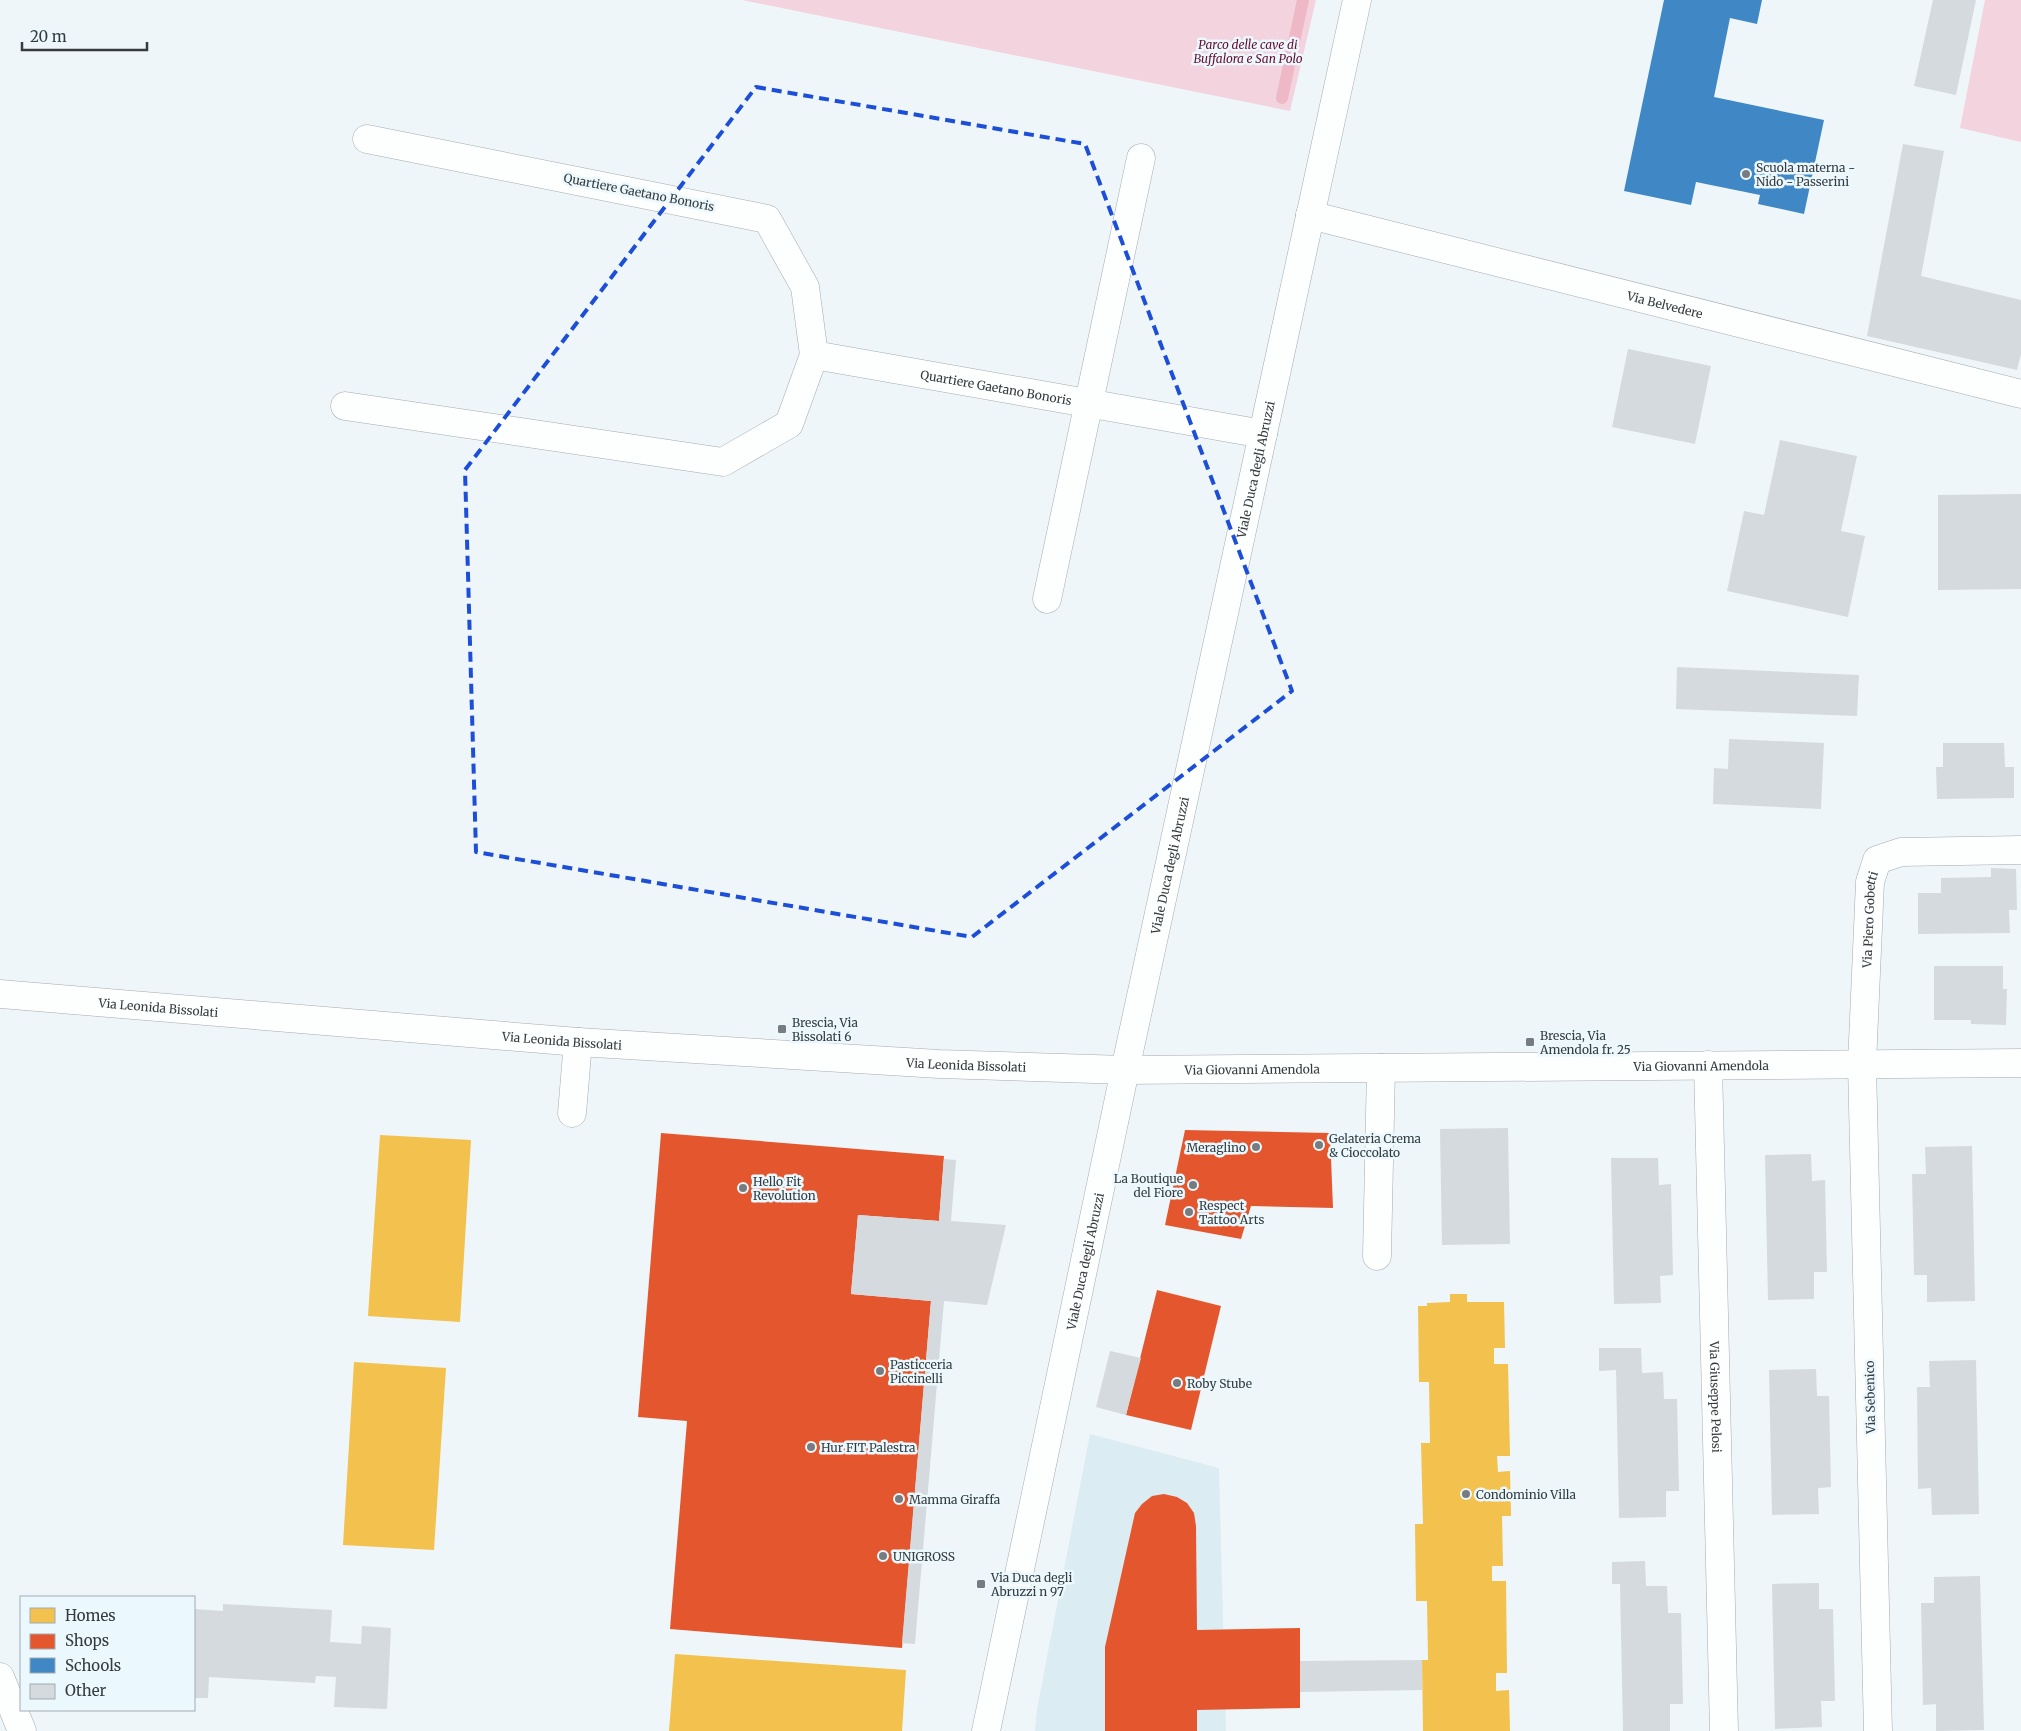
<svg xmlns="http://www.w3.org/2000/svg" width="2021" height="1731" viewBox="0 0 2021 1731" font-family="Merriweather,serif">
<rect width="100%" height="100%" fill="#eff6f9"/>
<path fill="#dbecf2" d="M 1090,1434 L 1219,1468 L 1226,1731 L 1035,1731 L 1037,1709 Z"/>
<path fill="#f3d4de" d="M 742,0 L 1316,0 L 1290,111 Z
M 1985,0 L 2021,0 L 2021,142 L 1960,128 Z"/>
<path fill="#f2c14e" d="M 380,1135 L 471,1140 L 460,1322 L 368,1316 Z
M 1450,1294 L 1467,1294 L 1467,1302 L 1504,1302 L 1505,1348 L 1494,1348 L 1494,1364 L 1508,1364 L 1510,1456 L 1497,1456 L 1498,1472 L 1510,1471 L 1511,1516 L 1502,1516 L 1503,1566 L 1492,1566 L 1492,1581 L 1506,1581 L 1507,1673 L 1496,1673 L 1496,1691 L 1509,1690 L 1510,1731 L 1423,1731 L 1422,1660 L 1428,1660 L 1427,1601 L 1416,1601 L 1415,1524 L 1423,1524 L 1421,1443 L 1430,1443 L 1429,1382 L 1419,1382 L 1418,1306 L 1427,1306 L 1427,1303 L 1450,1302 Z
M 354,1362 L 446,1368 L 434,1550 L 343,1545 Z
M 675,1654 L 906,1670 L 902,1731 L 669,1731 Z"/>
<path fill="#e4572e" d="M 1185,1130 L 1330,1133 L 1333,1208 L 1251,1206 L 1241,1239 L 1165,1225 Z
M 661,1133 L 944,1156 L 939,1221 L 858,1215 L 851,1294 L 931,1301 L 902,1648 L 670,1629 L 687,1421 L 638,1417 Z
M 1157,1290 L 1221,1306 L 1191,1430 L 1126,1415 Z
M 1164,1494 L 1177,1497 L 1187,1503 L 1194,1513 L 1196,1526 L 1197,1630 L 1300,1628 L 1300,1708 L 1197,1710 L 1197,1731 L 1105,1731 L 1105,1647 L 1135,1513 L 1142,1504 L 1152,1496 Z"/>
<path fill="#3f88c5" d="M 1664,0 L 1762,0 L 1757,24 L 1730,18 L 1714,97 L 1824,120 L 1804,214 L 1758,204 L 1760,195 L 1696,182 L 1691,205 L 1624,191 Z"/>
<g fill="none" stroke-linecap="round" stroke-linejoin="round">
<path stroke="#eeb8c7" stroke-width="12" d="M 1282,98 L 1303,0"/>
</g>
<path fill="#d4dadd" d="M 1933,0 L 1976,0 L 1956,95 L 1914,86 Z
M 1903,144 L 1944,151 L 1921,276 L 2021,300 L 2021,354 L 2017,370 L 1867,336 Z
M 1628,349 L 1711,366 L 1695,444 L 1612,427 Z
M 1780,440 L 1857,456 L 1841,531 L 1865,536 L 1848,617 L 1727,591 L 1744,511 L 1764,515 Z
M 2021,494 L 2021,589 L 1938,590 L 1938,495 Z
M 1677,667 L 1859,675 L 1857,716 L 1676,709 Z
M 1729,739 L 1824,743 L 1821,809 L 1713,804 L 1714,768 L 1728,769 Z
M 1943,743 L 2004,743 L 2005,767 L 2014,767 L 2014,798 L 1937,799 L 1936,767 L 1943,767 Z
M 1991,868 L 2016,869 L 2017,910 L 2009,910 L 2010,933 L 1918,934 L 1918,893 L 1941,893 L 1941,878 L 1991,877 Z
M 1934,966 L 2003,966 L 2003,989 L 2007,989 L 2006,1025 L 1971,1024 L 1971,1020 L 1934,1020 Z
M 1508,1128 L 1510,1244 L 1442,1245 L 1440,1129 Z
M 1972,1146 L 1975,1301 L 1927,1302 L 1927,1275 L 1914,1275 L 1912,1174 L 1926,1174 L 1925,1147 Z
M 1811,1154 L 1812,1181 L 1825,1180 L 1827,1272 L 1814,1272 L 1814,1299 L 1768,1300 L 1765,1155 Z
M 1611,1158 L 1658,1158 L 1659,1185 L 1671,1184 L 1673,1275 L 1660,1276 L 1661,1303 L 1614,1304 Z
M 944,1159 L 956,1160 L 951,1221 L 1006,1225 L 987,1305 L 944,1301 L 915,1644 L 902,1643 L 931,1301 L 851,1294 L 858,1215 L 939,1221 Z
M 1599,1348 L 1641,1348 L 1642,1373 L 1663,1372 L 1664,1399 L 1677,1399 L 1679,1491 L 1666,1491 L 1666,1517 L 1619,1518 L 1616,1370 L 1599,1371 Z
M 1110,1351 L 1141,1358 L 1126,1415 L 1096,1407 Z
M 1976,1360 L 1979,1514 L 1932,1515 L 1931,1488 L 1918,1489 L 1917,1387 L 1930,1387 L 1929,1361 Z
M 1816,1369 L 1817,1396 L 1829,1396 L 1831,1487 L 1818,1488 L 1819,1514 L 1772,1515 L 1769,1370 Z
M 1645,1561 L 1646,1586 L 1667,1586 L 1668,1613 L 1681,1613 L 1683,1704 L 1670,1704 L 1670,1731 L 1623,1731 L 1620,1584 L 1612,1584 L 1612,1562 Z
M 1980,1576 L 1984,1730 L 1936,1731 L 1936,1704 L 1923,1705 L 1921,1603 L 1934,1603 L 1934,1577 Z
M 1819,1583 L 1819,1609 L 1833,1609 L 1835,1701 L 1821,1701 L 1822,1727 L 1775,1729 L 1772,1584 Z
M 223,1604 L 332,1610 L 330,1642 L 361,1644 L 362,1626 L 391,1628 L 387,1709 L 334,1707 L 336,1677 L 316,1676 L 315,1683 L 209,1677 L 208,1698 L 194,1698 L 194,1609 L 223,1611 Z
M 1422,1660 L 1422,1690 L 1300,1692 L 1300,1661 Z"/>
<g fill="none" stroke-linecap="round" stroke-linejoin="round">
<g stroke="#a5abae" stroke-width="29">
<g id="minor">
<path id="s1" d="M 1310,215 L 2021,394"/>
<path id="s2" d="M 814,355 L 1263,434"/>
<path d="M 345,406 L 723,462 L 789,424 L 814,355 L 805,287 L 767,219 L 367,139"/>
<path d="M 1047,599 L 1141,158"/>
<path id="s3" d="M 0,994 L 578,1042 L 939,1064 L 1125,1070 L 2021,1063"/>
<path id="s4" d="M 1708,1065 L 1724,1731"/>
<path d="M 572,1113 L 578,1042"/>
<path d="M 1377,1256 L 1381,1068"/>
<path d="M 0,1677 L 22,1731"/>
<path id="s5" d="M 1878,1731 L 1862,1064 L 1870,882 L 1877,860 L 1901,852 L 2021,850"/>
</g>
</g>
<g stroke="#a5abae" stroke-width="29">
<g id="major">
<path id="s6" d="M 986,1731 L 1125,1070 L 1357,0"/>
</g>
</g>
<use href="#minor" stroke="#fdfefe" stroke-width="28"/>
<use href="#major" stroke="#fdfefe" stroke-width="28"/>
</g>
<path fill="none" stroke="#1d4ed8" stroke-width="4" stroke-dasharray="10 6" stroke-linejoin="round" d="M 756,87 L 1085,144 L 1292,691 L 972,937 L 476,852 L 465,470 Z"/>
<g fill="#767c7f" stroke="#ebf8fd" stroke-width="2">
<circle cx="1746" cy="174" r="5"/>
<rect x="777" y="1024" width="10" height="10" rx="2.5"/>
<rect x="1525" y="1037" width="10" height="10" rx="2.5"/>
<circle cx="1319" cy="1145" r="5"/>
<circle cx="1256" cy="1147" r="5"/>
<circle cx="1193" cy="1185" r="5"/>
<circle cx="743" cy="1188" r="5"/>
<circle cx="1189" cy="1212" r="5"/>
<circle cx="880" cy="1371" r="5"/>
<circle cx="1177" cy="1383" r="5"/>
<circle cx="811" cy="1447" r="5"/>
<circle cx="1466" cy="1494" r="5"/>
<circle cx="899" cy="1499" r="5"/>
<circle cx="883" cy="1556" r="5"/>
<rect x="976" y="1579" width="10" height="10" rx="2.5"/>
</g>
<g text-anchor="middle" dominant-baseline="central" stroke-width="5" stroke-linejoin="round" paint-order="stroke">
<g font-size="12" font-style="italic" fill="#680c31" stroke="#ebf8fd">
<text x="1248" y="44">Parco delle cave di<tspan x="1248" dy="14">Buffalora e San Polo</tspan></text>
</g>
<g font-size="12" fill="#353b3e" stroke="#ebf8fd" text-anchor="start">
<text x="1756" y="167">Scuola materna -<tspan x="1756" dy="14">Nido - Passerini</tspan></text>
<text x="792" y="1022">Brescia, Via<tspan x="792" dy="14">Bissolati 6</tspan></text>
<text x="1540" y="1035">Brescia, Via<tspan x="1540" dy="14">Amendola fr. 25</tspan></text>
<text x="1329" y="1138">Gelateria Crema<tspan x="1329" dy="14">&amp; Cioccolato</tspan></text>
<text x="1246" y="1147" text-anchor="end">Meraglino</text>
<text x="1183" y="1178" text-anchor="end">La Boutique<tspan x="1183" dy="14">del Fiore</tspan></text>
<text x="753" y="1181">Hello Fit<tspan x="753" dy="14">Revolution</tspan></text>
<text x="1199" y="1205">Respect<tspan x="1199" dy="14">Tattoo Arts</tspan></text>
<text x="890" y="1364">Pasticceria<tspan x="890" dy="14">Piccinelli</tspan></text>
<text x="1187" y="1383">Roby Stube</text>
<text x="821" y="1447">Hur FIT Palestra</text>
<text x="1476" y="1494">Condominio Villa</text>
<text x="909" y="1499">Mamma Giraffa</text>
<text x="893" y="1556">UNIGROSS</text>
<text x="991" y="1577">Via Duca degli<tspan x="991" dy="14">Abruzzi n 97</tspan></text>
</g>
<g font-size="12" fill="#353b3e" stroke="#ebf8fd">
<text transform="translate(639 192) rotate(11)">Quartiere Gaetano Bonoris</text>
<text stroke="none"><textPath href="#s1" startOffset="366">Via Belvedere</textPath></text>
<text stroke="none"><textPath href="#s2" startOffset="185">Quartiere Gaetano Bonoris</textPath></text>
<text stroke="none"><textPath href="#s6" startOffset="1290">Viale Duca degli Abruzzi</textPath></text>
<text stroke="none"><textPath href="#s6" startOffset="885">Viale Duca degli Abruzzi</textPath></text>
<text stroke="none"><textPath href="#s5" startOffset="812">Via Piero Gobetti</textPath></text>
<text stroke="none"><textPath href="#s3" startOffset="159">Via Leonida Bissolati</textPath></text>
<text stroke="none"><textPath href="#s3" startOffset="564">Via Leonida Bissolati</textPath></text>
<text stroke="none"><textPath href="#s3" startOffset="969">Via Leonida Bissolati</textPath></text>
<text stroke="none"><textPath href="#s3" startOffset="1704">Via Giovanni Amendola</textPath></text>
<text stroke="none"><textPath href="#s3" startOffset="1255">Via Giovanni Amendola</textPath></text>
<text stroke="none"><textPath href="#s6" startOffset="480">Viale Duca degli Abruzzi</textPath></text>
<text transform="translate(1870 1397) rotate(-91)">Via Sebenico</text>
<text stroke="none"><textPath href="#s4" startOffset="332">Via Giuseppe Pelosi</textPath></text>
</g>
</g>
<rect x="20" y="1596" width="175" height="115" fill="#ebf8fd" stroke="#a2acb1"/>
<rect x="30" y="1608" width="25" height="15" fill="#f2c14e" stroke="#a2acb1"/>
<text x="65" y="1621" font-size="15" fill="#353b3e">Homes</text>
<rect x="30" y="1634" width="25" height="15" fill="#e4572e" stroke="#a2acb1"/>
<text x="65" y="1646" font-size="15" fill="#353b3e">Shops</text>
<rect x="30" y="1658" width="25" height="15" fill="#3f88c5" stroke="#a2acb1"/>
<text x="65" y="1671" font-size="15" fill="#353b3e">Schools</text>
<rect x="30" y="1684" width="25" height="15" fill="#d4dadd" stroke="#a2acb1"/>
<text x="65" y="1696" font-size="15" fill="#353b3e">Other</text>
<path d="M22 42v8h125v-8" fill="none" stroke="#353b3e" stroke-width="2.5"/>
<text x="30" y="42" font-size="15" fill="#353b3e" stroke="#ebf8fd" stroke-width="4" paint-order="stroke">20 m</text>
</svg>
